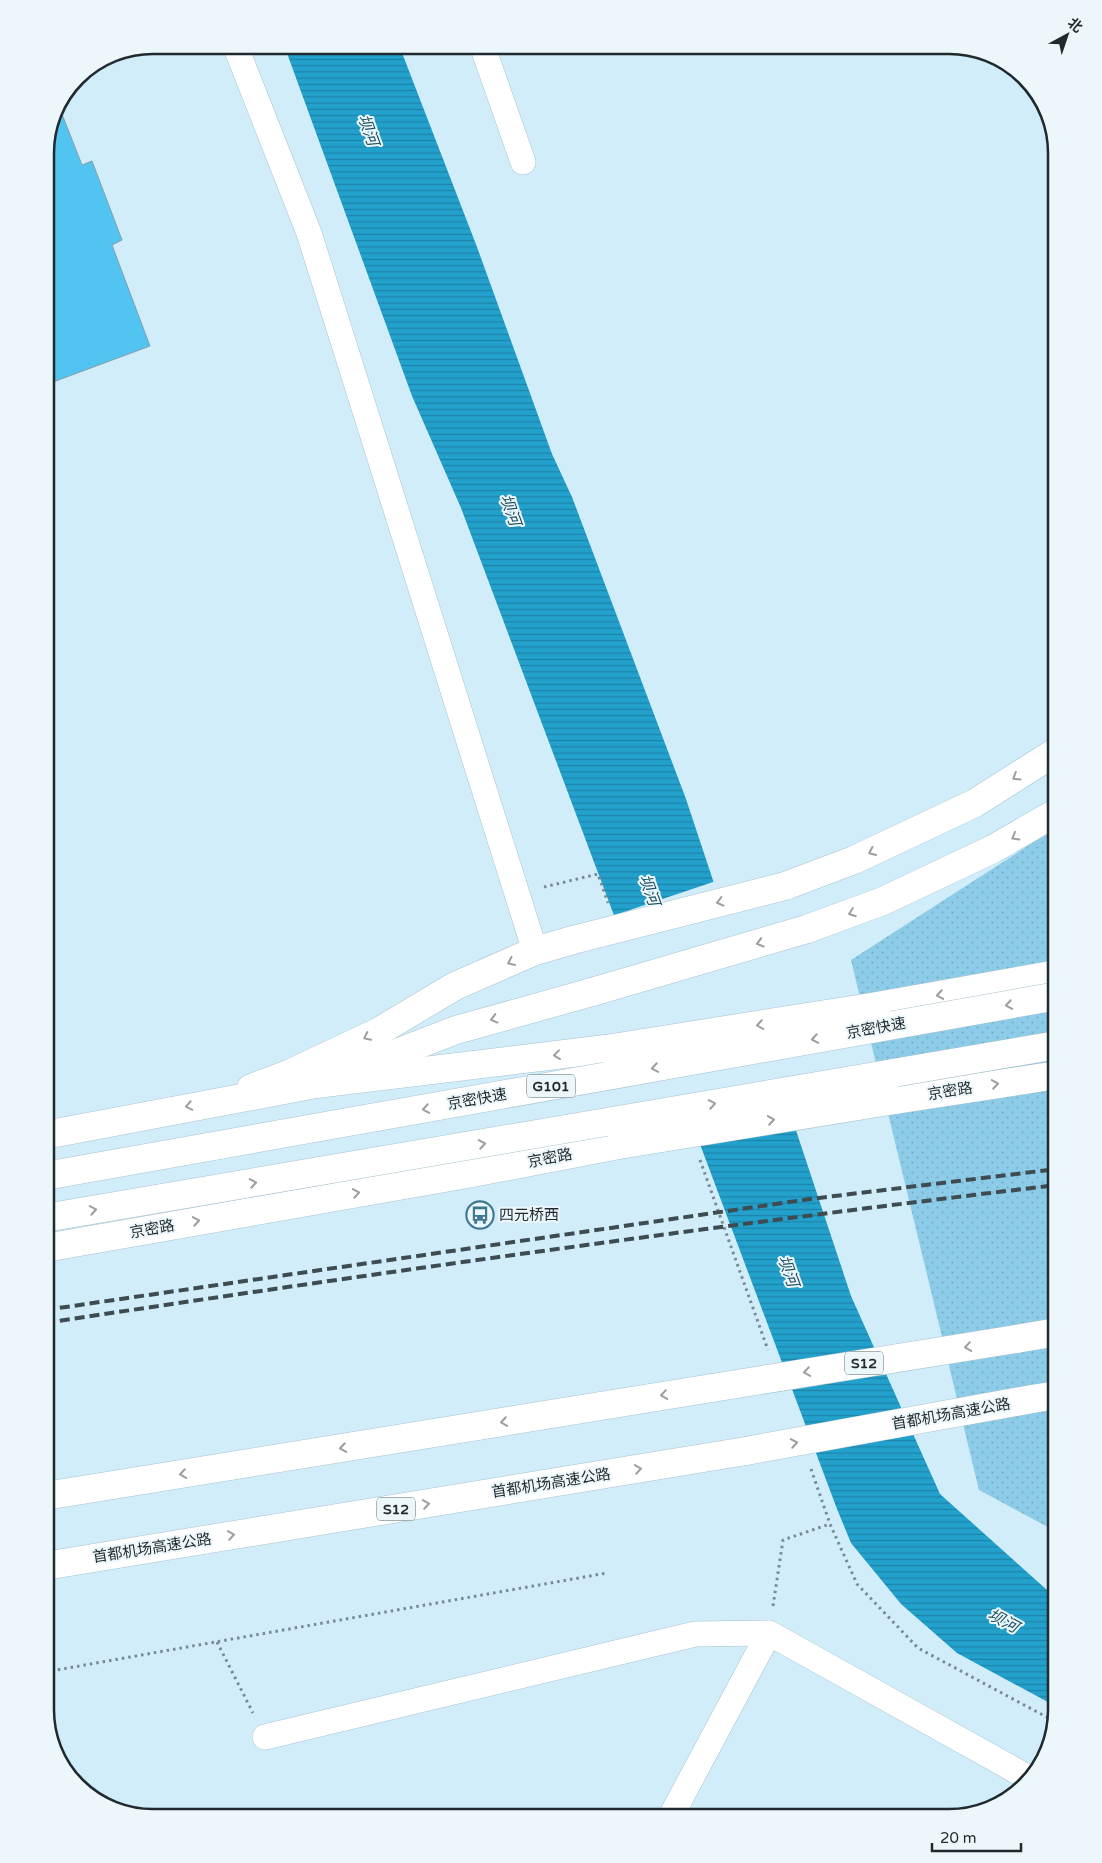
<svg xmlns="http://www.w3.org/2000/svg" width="1102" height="1863" viewBox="0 0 1102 1863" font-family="'Varela Round','Noto Sans SC',sans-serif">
<defs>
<pattern id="grass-dots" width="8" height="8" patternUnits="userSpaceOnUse" patternTransform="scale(1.25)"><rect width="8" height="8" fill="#8dcce8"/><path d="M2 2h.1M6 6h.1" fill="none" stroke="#79afc7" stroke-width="1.8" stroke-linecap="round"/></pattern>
<pattern id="water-rules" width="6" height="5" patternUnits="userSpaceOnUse" patternTransform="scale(1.25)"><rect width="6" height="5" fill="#22a1cd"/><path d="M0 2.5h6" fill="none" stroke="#1d83a7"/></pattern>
</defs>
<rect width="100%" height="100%" fill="#d1edfa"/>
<path fill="url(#grass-dots)" d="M 1057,827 L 1057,1532 L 979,1490 L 851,960 Z"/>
<path fill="url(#water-rules)" d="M 284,45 L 399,45 L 477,247 L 552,454 L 572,497 L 686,799 L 851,1296 L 940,1494 L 1057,1599 L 1057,1707 L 957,1653 L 901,1604 L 851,1543 L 837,1509 L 461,508 L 412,396 Z"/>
<path fill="#d1edfa" d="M 716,881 L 797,1128 L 697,1143 L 612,916 Z"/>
<path fill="#51c4f1" stroke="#859fab" d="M 58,104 L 82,165 L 92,161 L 122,240 L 112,245 L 150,346 L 45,385 L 45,146 L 53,112 Z"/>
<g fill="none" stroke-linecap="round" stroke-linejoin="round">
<g stroke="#a7c3cf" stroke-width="26">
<path id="minor" d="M 235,45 L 309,233 L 535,951
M 482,45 L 523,162
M 265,1737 L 695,1634 L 769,1633
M 670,1818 L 769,1633 L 1029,1778"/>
</g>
<g stroke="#a7c3cf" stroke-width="29">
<path id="tertiary" d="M 785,886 L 854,860 L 975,803 L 1057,751
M 251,1088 L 291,1073 L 378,1032 L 455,986 L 535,951 L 573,940"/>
</g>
<g stroke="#a7c3cf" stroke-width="29">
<path id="secondary" d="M 877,1006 L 1057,974
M 895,1100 L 1057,1075
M 45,1135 L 316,1084 L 606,1049
M 45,1248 L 467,1174 L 619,1145"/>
</g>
<g stroke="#a7c3cf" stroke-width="29">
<path id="trunk" d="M 807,929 L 883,901 L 993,849 L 1057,812
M 316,1084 L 456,1030 L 592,992"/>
</g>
<g stroke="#a7c3cf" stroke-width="29">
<path id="motorway" d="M 1016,1339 L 1057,1332
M 1032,1399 L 1057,1395
M 45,1496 L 712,1388
M 45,1566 L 746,1451"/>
</g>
<path stroke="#778a93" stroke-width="3" stroke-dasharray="2.5 4" stroke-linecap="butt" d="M 544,887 L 598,874 L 608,903
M 700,1160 L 768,1350
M 811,1469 L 830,1524 L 857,1584 L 918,1648 L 1054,1721
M 773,1606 L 783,1540 L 830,1524
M 217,1642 L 253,1713
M 45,1672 L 607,1573"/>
<use href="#minor" stroke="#fff" stroke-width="25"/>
<use href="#tertiary" stroke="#fff" stroke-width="28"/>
<use href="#secondary" stroke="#fff" stroke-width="28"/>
<use href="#trunk" stroke="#fff" stroke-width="28"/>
<use href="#motorway" stroke="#fff" stroke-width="28"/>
<path stroke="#3e4c52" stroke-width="4" stroke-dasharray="10 5" stroke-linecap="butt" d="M 45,1310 L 810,1199 L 1057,1169
M 45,1323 C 382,1272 719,1225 1057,1185"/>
<g stroke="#a7c3cf" stroke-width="29" stroke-linecap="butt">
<path id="tertiary-bridge" d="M 573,940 L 785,886"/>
</g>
<g stroke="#a7c3cf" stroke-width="29" stroke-linecap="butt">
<path id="secondary-bridge" d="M 606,1049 L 877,1006
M 619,1145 L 895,1100"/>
</g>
<g stroke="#a7c3cf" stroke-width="29" stroke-linecap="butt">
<path id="trunk-bridge" d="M 592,992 L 807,929
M 45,1176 L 1057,996
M 45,1218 L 1057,1045"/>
</g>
<g stroke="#a7c3cf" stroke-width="29" stroke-linecap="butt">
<path id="motorway-bridge" d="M 712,1388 L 1016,1339
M 746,1451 L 1032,1399"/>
</g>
<use href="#tertiary-bridge" stroke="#fff" stroke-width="28"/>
<use href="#secondary-bridge" stroke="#fff" stroke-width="28"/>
<use href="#trunk-bridge" stroke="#fff" stroke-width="28"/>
<use href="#motorway-bridge" stroke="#fff" stroke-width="28"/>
</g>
<defs><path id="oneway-chevron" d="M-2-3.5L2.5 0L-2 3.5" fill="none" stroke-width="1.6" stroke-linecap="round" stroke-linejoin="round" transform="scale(1.25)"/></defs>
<g stroke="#9a9fa1">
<use href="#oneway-chevron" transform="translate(1016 777) rotate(148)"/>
<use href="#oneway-chevron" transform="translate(1015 837) rotate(150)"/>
<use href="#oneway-chevron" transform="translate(872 852) rotate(155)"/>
<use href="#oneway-chevron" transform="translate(720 902) rotate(166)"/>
<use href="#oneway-chevron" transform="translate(852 913) rotate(160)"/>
<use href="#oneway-chevron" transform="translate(760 943) rotate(164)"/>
<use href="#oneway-chevron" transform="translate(511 962) rotate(156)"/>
<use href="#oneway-chevron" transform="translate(940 995) rotate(170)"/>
<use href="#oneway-chevron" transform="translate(1009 1005) rotate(170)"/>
<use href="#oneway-chevron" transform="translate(494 1019) rotate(165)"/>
<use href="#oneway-chevron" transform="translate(760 1025) rotate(171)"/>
<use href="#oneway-chevron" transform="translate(367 1037) rotate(154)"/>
<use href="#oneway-chevron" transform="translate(815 1039) rotate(170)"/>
<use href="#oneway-chevron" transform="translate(557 1055) rotate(173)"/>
<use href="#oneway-chevron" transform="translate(655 1068) rotate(170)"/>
<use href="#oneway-chevron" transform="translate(995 1084) rotate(-9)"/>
<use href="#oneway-chevron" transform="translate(712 1104) rotate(-10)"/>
<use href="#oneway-chevron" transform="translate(189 1106) rotate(169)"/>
<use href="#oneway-chevron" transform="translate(426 1109) rotate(170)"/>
<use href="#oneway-chevron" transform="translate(771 1120) rotate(-9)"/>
<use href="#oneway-chevron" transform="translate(482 1144) rotate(-10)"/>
<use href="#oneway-chevron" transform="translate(253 1183) rotate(-10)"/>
<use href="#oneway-chevron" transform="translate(356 1193) rotate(-10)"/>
<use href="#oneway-chevron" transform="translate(93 1210) rotate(-10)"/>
<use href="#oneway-chevron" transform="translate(196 1221) rotate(-10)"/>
<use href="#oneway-chevron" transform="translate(968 1347) rotate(171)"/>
<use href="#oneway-chevron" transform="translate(807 1372) rotate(171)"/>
<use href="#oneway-chevron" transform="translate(664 1395) rotate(171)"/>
<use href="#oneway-chevron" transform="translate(504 1422) rotate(171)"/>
<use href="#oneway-chevron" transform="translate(794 1443) rotate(-10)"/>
<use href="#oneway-chevron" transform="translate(343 1448) rotate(171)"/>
<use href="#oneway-chevron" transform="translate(638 1469) rotate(-9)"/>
<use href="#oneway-chevron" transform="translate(183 1474) rotate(171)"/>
<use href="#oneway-chevron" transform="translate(426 1504) rotate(-9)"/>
<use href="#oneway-chevron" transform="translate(231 1535) rotate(-9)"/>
</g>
<defs>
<g id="bus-ring" transform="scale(1.4375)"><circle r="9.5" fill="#ecf7fc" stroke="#3d7890" stroke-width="1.5"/><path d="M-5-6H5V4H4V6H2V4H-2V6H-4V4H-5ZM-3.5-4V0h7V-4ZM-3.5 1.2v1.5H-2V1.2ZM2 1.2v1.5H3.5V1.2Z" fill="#3d7890"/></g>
</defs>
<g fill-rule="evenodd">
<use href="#bus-ring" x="480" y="1215"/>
</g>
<g text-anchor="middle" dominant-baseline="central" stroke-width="4" stroke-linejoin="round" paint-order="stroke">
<g fill="#ecf7fc" stroke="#5c676c" stroke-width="1">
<rect x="527" y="1074.5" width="48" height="23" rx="4"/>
<rect x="845" y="1351.5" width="38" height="23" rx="4"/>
<rect x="377" y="1497.5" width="38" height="23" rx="4"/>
</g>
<g font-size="14" font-weight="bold" fill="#1f292e">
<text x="551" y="1086">G101</text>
<text x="864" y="1363">S12</text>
<text x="396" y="1509">S12</text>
</g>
<g font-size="15" fill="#1f292e" stroke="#ecf7fc">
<text transform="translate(876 1028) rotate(-10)">京密快速</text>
<text transform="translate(950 1091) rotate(-9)">京密路</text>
<text transform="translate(477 1099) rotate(-10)">京密快速</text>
<text transform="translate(550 1158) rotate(-11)">京密路</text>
<text transform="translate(152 1229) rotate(-10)">京密路</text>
<text transform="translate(951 1414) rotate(-10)">首都机场高速公路</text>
<text transform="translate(551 1483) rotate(-9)">首都机场高速公路</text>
<text transform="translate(152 1548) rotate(-9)">首都机场高速公路</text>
</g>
<g font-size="15" fill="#1f292e" stroke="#ecf7fc" text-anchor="start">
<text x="499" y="1215">四元桥西</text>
</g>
<g font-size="16" font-style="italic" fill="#1f4f62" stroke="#ecf7fc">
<text transform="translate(368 130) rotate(70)">坝河</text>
<text transform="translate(510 510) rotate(70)">坝河</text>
<text transform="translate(649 890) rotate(70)">坝河</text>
<text transform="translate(788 1271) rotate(70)">坝河</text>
<text transform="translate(1003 1621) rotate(28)">坝河</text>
</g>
</g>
<path d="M0 0H1102V1863H0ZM153 54H949A99 99 0 0 1 1048 153V1710A99 99 0 0 1 949 1809H153A99 99 0 0 1 54 1710V153A99 99 0 0 1 153 54Z" fill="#ecf7fc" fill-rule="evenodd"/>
<path fill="none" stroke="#1f292e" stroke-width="2.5" d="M153 54H949A99 99 0 0 1 1048 153V1710A99 99 0 0 1 949 1809H153A99 99 0 0 1 54 1710V153A99 99 0 0 1 153 54Z"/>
<g transform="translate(1067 35) rotate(40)" stroke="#ecf7fc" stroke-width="4" paint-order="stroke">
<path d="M0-4L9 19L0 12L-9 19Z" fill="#1f292e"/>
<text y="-8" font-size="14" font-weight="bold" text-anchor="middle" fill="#1f292e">北</text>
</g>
<path d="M932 1843v8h89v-8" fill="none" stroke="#1f292e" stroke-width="2.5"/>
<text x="940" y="1843" font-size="15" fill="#1f292e" stroke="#ecf7fc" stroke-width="4" paint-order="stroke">20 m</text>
</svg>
